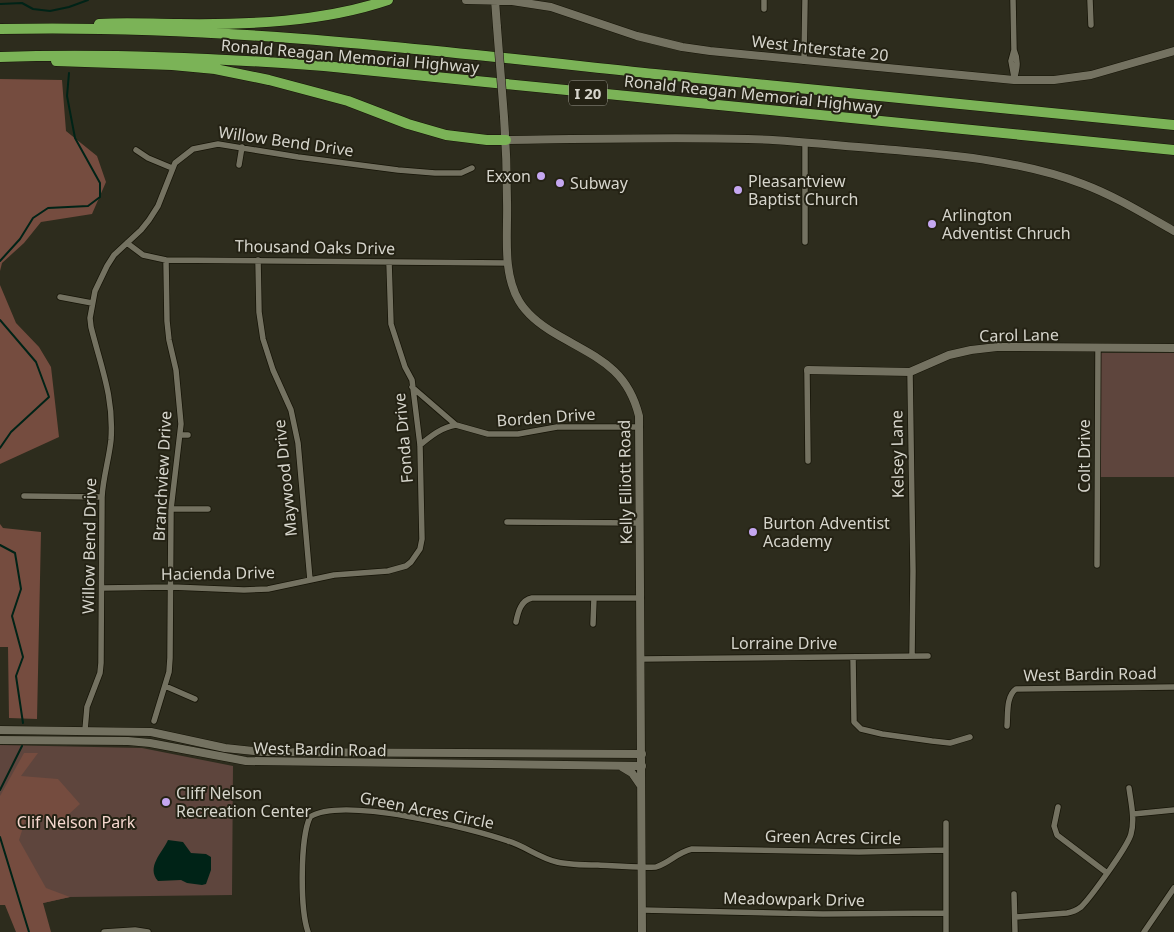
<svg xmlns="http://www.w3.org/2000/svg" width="1174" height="932" viewBox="0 0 1174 932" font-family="'Noto Sans',sans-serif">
<rect width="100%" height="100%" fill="#2d2c1d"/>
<path fill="#5e453d" d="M 1100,353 L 1174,353 L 1174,477 L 1100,477 Z
M 0,745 L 142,748 L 233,766 L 232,895 L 70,897 L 43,903 L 0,905 Z"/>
<path fill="#754c3f" d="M 0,79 L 62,80 L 66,131 L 97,156 L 106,182 L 92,214 L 41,222 L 24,243 L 2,263 L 0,271 Z
M 0,285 L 16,323 L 39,347 L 51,367 L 59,437 L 0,464 Z
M 0,524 L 3,528 L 41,532 L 37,719 L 9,718 L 8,647 L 0,647 Z
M 24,753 L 38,753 L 21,776 L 58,779 L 80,804 L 58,824 L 53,818 L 26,818 L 19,840 L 46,888 L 70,897 L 43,903 L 51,932 L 16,932 L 5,905 L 0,905 L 0,796 Z"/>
<path fill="#002317" d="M 168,840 L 183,842 L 191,853 L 206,854 L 211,857 L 211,870 L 206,884 L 202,885 L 187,883 L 181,880 L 158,881 C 146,867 162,853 168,840 Z"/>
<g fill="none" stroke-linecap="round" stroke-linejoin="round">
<path stroke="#002317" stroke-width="2" d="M 0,4 L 22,3 L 33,9 L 50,11 L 69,7 L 88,0
M 0,261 L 20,239 L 33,218 L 48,208 L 88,206 L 100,197 L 100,183 L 75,138 L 67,96 L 69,73
M 0,320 L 36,362 L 49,397 L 11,432 L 0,448
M 0,545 L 15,553 L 21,589 L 12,616 L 23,657 L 16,676 L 23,723
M 0,790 L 22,746
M 0,837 L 29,932"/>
<g stroke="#161407" stroke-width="7">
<path id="street" d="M 764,0 L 764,9
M 1013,0 L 1014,50 C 1019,61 1017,69 1014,80
M 1090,0 L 1091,25
M 804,61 L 805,0
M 1014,77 L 1011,61 L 1014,50
M 136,150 L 148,158 L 172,168
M 239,165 L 242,147
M 805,242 L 805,142
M 127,243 L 143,255 L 166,260 L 508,263
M 258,260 L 259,312 L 263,339 L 273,370 L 291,410 L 298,443 L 310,580
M 60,297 L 92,303
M 807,372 L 808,461
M 910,372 L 913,571 L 912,656
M 412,387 L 456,425 L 488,434 L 518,434 L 557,427 L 640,427
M 181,435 L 188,435
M 420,445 C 431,436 442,427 456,425
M 24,496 L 102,497
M 171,509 L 208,509
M 507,522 L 640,523
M 1097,565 L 1098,348
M 102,588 L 172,587 L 244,590 L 268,589 L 334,575 L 388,571 L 406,566 L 411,562 L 420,549 L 422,539 L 420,445 L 412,380 L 405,367 L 391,324 L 389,262
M 516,622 C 518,612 521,600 532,598 L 641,598
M 593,624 L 594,598
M 853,657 L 854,722 L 861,729 L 882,734 L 932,741 L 950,743 L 970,737
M 641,659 L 928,656
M 165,686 L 195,699
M 154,721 L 169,672 L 170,658 L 171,509 L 181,424 L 176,370 L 169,340 L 167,321 L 166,260
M 1007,726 C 1008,714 1006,696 1016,689 L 1174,687
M 85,730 L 87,707 L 100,673 L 101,663 L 102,497 C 103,478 109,459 111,440 C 114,397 101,367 91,327 L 90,318 L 95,291 L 107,266 L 114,255 L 141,230 L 149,220 L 158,206 L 175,163 L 193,149 L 218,144 L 298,157 L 398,170 L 435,173 L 461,173 L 472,168
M 1058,807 L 1054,826 L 1057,835 L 1107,873
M 1133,814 L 1174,810
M 1014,894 L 1015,932
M 642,910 L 823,914 L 946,913
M 1016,917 L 1067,913 C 1073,912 1077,910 1081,907 C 1091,897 1128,846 1131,834 C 1135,819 1131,803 1129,788
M 104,932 L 135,930 L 148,932
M 308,932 C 300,909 300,839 310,817 C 342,796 471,828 508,841 C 525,846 539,858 557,862 C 570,865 585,865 598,865 C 617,866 637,868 656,867 C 671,862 676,853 692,849 L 859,852 L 946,850
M 946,932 L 946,823
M 1144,932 L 1174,888"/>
</g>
<g stroke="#161407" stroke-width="9">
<path id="secondary" d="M 466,0 L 512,1 L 551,7 L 637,36 L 682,47 L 710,51 L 1014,80 L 1054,80 L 1091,75 L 1174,51
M 495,0 L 497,27
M 504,117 C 506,145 507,173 507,201 C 508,234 502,272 519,301 C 528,316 542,326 556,334 C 595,357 627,367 639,416 L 642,932
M 506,140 C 586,139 667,137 748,139 C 793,140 838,146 883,149 C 950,155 1020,160 1083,184 C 1115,196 1144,214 1174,231
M 808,370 L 910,372 L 949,355 L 971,350 L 997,347 L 1174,348
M 0,730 L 151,732 L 225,748 L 263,752 L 642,754
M 0,740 L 128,741 L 150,743 L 246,761 L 642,766
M 622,767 L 632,773 L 641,786"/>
</g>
<g stroke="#161407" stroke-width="11">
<path id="highway" d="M 99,24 C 126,22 153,24 179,24 C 248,25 323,22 388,0
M 0,29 C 219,24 438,51 655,74 C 828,92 1001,107 1174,125
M 0,57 C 108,53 216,58 324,66 L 1174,150
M 56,61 L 172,65 L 215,69 L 269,80 L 348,101 L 408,124 L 446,135 L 487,140 L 506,140"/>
</g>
<use href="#street" stroke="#747261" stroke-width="5.5"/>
<use href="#secondary" stroke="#747261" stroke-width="8"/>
<use href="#highway" stroke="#7bb357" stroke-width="10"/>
<g stroke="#161407" stroke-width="9" stroke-linecap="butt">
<path id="secondary-bridge" d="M 497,27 L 504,117"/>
</g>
<use href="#secondary-bridge" stroke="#747261" stroke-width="8"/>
</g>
<g fill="#c5a7f1" stroke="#242214" stroke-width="2">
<circle cx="541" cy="176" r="5"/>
<circle cx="560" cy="183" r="5"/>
<circle cx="738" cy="190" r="5"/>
<circle cx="932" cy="224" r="5"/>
<circle cx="753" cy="532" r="5"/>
<circle cx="166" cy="802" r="5"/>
</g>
<g text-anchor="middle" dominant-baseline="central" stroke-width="4" stroke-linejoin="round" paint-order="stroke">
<rect fill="#242214" stroke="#a19f95" stroke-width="1" x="569" y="80.5" width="38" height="25" rx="4"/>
<g font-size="15" font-weight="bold" fill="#d6d5cc">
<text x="588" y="93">I 20</text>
</g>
<g font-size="16" fill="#d6d5cc" stroke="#242214">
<text transform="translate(820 48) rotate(6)">West Interstate 20</text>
<text transform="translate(350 56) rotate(5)">Ronald Reagan Memorial Highway</text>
<text transform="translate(753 94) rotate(6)">Ronald Reagan Memorial Highway</text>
<text transform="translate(286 141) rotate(8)">Willow Bend Drive</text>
<text transform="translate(315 247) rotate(1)">Thousand Oaks Drive</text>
<text transform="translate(1019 335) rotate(-1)">Carol Lane</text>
<text transform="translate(546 417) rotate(-4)">Borden Drive</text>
<text transform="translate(403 438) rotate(-95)">Fonda Drive</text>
<text transform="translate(897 454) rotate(-91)">Kelsey Lane</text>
<text transform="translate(1084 456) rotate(-90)">Colt Drive</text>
<text transform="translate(162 476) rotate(-87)">Branchview Drive</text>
<text transform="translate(285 478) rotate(-96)">Maywood Drive</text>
<text transform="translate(625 482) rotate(-91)">Kelly Elliott Road</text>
<text transform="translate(89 546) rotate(-89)">Willow Bend Drive</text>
<text transform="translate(218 573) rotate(-1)">Hacienda Drive</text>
<text x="784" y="643">Lorraine Drive</text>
<text transform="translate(1090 674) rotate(-1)">West Bardin Road</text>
<text transform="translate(320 749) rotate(1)">West Bardin Road</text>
<text transform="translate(427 810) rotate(11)">Green Acres Circle</text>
<text transform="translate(833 837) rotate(1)">Green Acres Circle</text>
<text transform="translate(794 899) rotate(1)">Meadowpark Drive</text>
</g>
<g font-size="16" fill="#d6d5cc" stroke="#242214" text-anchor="start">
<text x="531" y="176" text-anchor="end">Exxon</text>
<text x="748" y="181">Pleasantview<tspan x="748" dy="18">Baptist Church</tspan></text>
<text x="570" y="183">Subway</text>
<text x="942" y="215">Arlington<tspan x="942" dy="18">Adventist Chruch</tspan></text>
<text x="763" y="523">Burton Adventist<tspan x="763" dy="18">Academy</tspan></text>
<text x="176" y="793">Cliff Nelson<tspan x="176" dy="18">Recreation Center</tspan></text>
</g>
<g font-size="16" fill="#f6d8cf" stroke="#242214">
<text x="76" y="822">Clif Nelson Park</text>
</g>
</g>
</svg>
